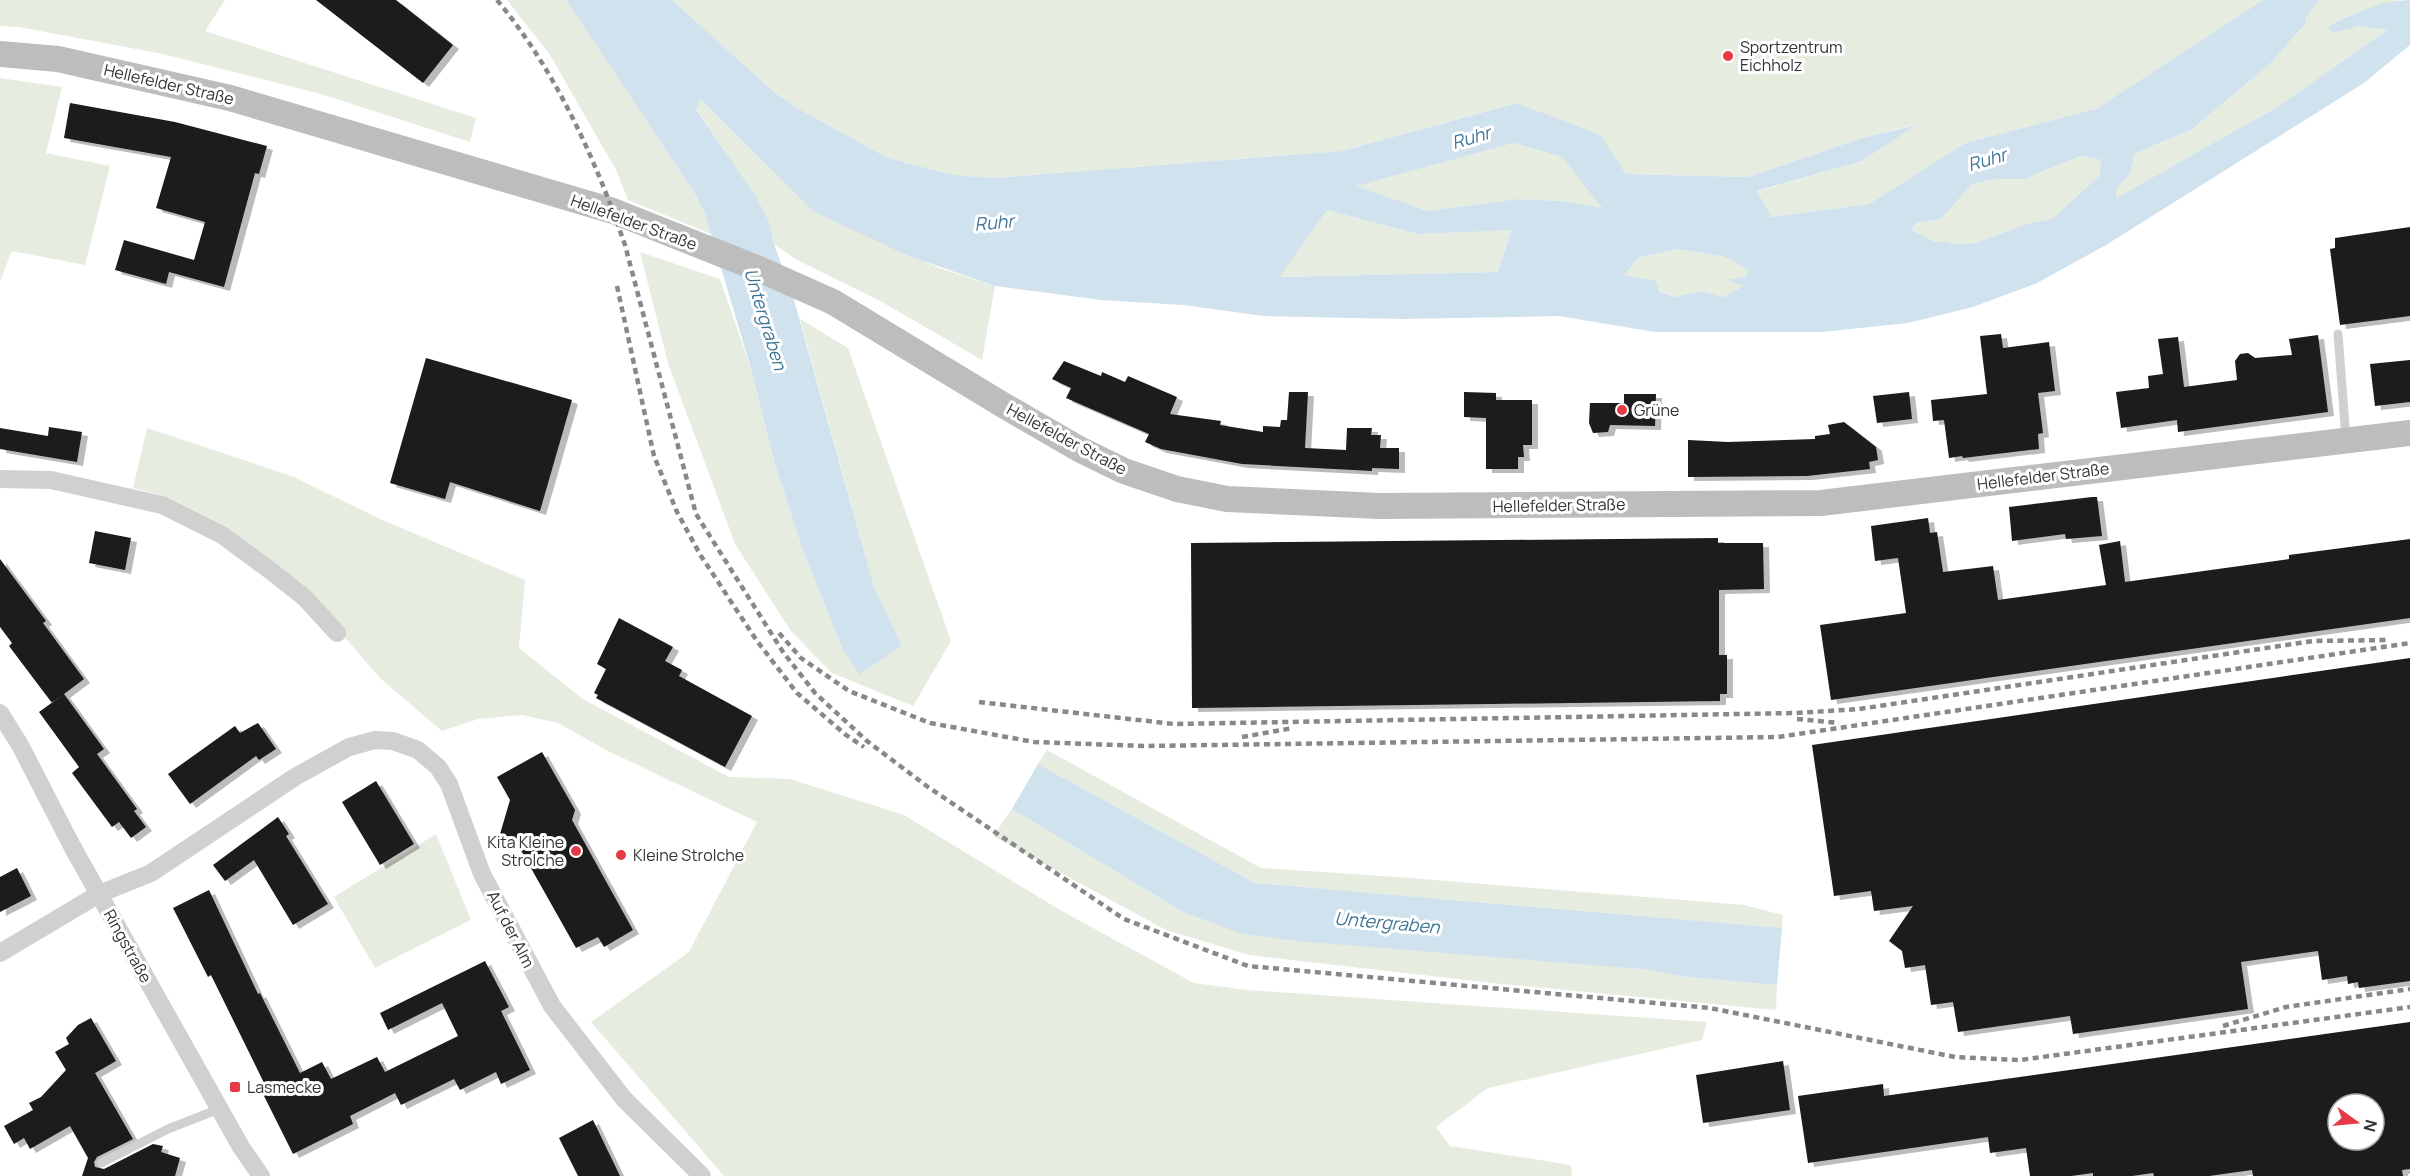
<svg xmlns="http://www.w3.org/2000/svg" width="2410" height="1176" viewBox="0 0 2410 1176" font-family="Manrope,sans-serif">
<defs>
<filter id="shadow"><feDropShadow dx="6" dy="4" stdDeviation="0" flood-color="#0004"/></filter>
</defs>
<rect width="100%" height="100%" fill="#fff"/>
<path fill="#e6ecdf" d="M 0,0 L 225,0 L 205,31 L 476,118 L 470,142 L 321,94 L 238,73 L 163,54 L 19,27 L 0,26 Z
M 507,0 L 566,0 L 695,194 L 705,214 L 711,234 L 628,200 L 616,170 L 550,55 Z
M 672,0 L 2263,0 L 2096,109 L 1965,143 L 1869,204 L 1771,217 L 1756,192 L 1862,161 L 1914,125 L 1862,138 L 1748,177 L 1626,174 L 1599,135 L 1516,103 L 1342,151 L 994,178 L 954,175 L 888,158 L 799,109 L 774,92 Z
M 2319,0 L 2400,0 L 2348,16 L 2328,26 L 2333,32 L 2360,26 L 2387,30 L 2279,106 L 2116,198 L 2116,189 L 2129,175 L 2135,153 L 2191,130 L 2270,64 L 2305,24 L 2307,16 Z
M 0,78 L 62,87 L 46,153 L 110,166 L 85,265 L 12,251 L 0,281 Z
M 701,100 L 814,212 L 939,268 L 995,286 L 982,360 L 882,302 L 797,260 L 774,244 L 769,221 L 756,198 L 696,108 Z
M 1514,143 L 1562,157 L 1603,208 L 1563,201 L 1517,199 L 1428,211 L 1355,186 Z
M 2080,156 L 2101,160 L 2099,176 L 2052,219 L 2027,224 L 1975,243 L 1950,244 L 1944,241 L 1934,242 L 1912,230 L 1916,223 L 1941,219 L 1972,184 L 1997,179 L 2025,179 Z
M 1327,210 L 1418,234 L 1511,229 L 1498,272 L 1278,277 Z
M 1678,249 L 1725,257 L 1748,270 L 1746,276 L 1730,280 L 1745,286 L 1724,297 L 1700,291 L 1674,297 L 1623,275 L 1638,258 Z
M 640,252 L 720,279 L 752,372 L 775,464 L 803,551 L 842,648 L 902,646 L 874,587 L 800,319 L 848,348 L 951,641 L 913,706 L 832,673 L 791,631 L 735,544 L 668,363 Z
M 147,428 L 294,477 L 380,519 L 525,580 L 519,648 L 583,699 L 729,777 L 790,779 L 904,815 L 1060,910 L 1194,983 L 1247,990 L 1707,1022 L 1702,1040 L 1488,1088 L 1436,1127 L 1450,1146 L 1571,1165 L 1572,1176 L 724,1176 L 591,1022 L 689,952 L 757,822 L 608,751 L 558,723 L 522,715 L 478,719 L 442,731 L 380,678 L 310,597 L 191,510 L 163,496 L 133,488 Z
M 1047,750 L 1261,868 L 1397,877 L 1744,905 L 1783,915 L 1782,928 L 1255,883 L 1038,764 Z
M 1012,809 L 1183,912 L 1642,969 L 1686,977 L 1777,985 L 1776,1010 L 1492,983 L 1249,955 L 1166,930 L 993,836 Z
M 436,834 L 471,920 L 375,968 L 334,897 Z"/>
<path fill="#cfe2ee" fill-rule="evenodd" d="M 566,0 L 672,0 L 774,92 L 799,109 L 888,158 L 954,175 L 994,178 L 1342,151 L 1517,103 L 1600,135 L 1626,174 L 1748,177 L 1862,138 L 1916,125 L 1862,161 L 1757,191 L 1771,217 L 1869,204 L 1965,143 L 2096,109 L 2263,0 L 2319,0 L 2307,16 L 2305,24 L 2270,64 L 2191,130 L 2135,153 L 2129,175 L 2116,189 L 2116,198 L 2279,106 L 2387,30 L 2360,26 L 2332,33 L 2328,26 C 2352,14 2383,0 2410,0 L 2410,45 L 2364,83 L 2106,245 L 2037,283 L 1973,307 L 1908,323 L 1822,332 L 1655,332 L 1559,316 L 1402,319 L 1264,316 L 1183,305 L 1101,300 L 995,286 L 909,256 L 814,212 L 701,100 L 696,109 L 756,197 L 769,221 L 774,244 L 794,300 L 874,587 L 902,646 L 859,674 L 842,648 L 803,551 L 775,464 L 752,372 L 705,214 L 695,194 ZM 1514,143 L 1562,157 L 1602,208 L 1563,201 L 1517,199 L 1428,211 L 1356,186 ZM 2080,156 L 2101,160 L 2099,176 L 2052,219 L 2027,224 L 1975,243 L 1951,244 L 1944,241 L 1934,242 L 1912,230 L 1916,223 L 1941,219 L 1972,184 L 1997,179 L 2025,179 ZM 1327,210 L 1418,234 L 1511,230 L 1498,272 L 1279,277 ZM 1678,249 L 1725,257 L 1748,270 L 1746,276 L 1728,280 L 1744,286 L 1724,297 L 1701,291 L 1674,297 L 1659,291 L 1656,281 L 1624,275 L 1638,258 Z
M 1038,764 L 1255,883 L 1782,928 L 1777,985 L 1686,977 L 1642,969 L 1296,941 L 1243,934 L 1183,912 L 1012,809 Z"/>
<path fill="#1a1a1a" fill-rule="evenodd" filter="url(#shadow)" d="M 316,0 L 396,0 L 453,45 L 423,83 Z
M 70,103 L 175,122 L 267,146 L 259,174 L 255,173 L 224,287 L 169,272 L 166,284 L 115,270 L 124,240 L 194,260 L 205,222 L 156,208 L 171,157 L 64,138 Z
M 2410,227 L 2410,316 L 2340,325 L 2330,249 L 2335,248 L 2335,238 Z
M 2001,334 L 2003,348 L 2049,342 L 2055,391 L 2038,393 L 2043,433 L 2038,434 L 2039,449 L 1963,458 L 1962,456 L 1949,458 L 1944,420 L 1933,421 L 1931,400 L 1987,394 L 1980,336 Z
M 2318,335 L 2328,412 L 2178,432 L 2177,420 L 2121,428 L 2116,392 L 2149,388 L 2148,376 L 2163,374 L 2158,339 L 2178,337 L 2184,387 L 2237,380 L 2235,361 L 2240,354 L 2248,353 L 2255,358 L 2292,355 L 2289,339 Z
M 426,358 L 572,400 L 540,511 L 450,482 L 445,499 L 390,483 Z
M 2410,360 L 2410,402 L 2375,406 L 2370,364 Z
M 1064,361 L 1101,376 L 1102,372 L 1125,382 L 1128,376 L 1177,397 L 1170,414 L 1221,421 L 1220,425 L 1263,432 L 1263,426 L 1280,427 L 1281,420 L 1287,420 L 1289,392 L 1308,392 L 1305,448 L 1346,450 L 1347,428 L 1372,428 L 1371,435 L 1381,435 L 1380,448 L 1399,448 L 1399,469 L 1372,468 L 1372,471 L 1242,464 L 1161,449 L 1145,442 L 1149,434 L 1066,398 L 1071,388 L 1052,379 Z
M 1464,392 L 1496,393 L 1496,400 L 1532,400 L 1532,445 L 1523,445 L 1524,457 L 1518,457 L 1518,469 L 1486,469 L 1486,418 L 1464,417 Z
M 1909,392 L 1912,419 L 1877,423 L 1873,396 Z
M 1624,394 L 1656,394 L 1655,426 L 1610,425 L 1608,432 L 1593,433 L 1589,423 L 1590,403 L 1624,403 Z
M 1844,422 L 1876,447 L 1878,460 L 1869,462 L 1870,469 L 1807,476 L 1688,477 L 1688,440 L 1728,442 L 1815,439 L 1815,436 L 1830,434 L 1828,425 Z
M 49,427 L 82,432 L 77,462 L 0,449 L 0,428 L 48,436 Z
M 2092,497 L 2097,497 L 2102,536 L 2066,539 L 2065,534 L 2012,541 L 2009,507 Z
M 1928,518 L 1930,533 L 1937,532 L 1943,572 L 1993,566 L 1998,600 L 2106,585 L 2099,545 L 2120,541 L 2125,582 L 2289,559 L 2289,555 L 2410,539 L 2410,618 L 1831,700 L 1820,625 L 1906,613 L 1898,558 L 1875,561 L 1871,526 Z
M 95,531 L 131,538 L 125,570 L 89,563 Z
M 1718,538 L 1718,543 L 1763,543 L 1764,589 L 1719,590 L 1719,655 L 1727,655 L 1727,694 L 1720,694 L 1720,701 L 1192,708 L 1191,543 Z
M 0,559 L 46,621 L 43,623 L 84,679 L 52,703 L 9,646 L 12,643 L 0,627 Z
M 619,618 L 673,647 L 665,661 L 682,670 L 679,676 L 752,716 L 725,767 L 596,698 L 598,695 L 594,693 L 606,669 L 597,664 Z
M 2410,658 L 2410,981 L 2359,988 L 2358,982 L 2348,984 L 2347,976 L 2322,980 L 2318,951 L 2241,962 L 2248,1009 L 2073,1034 L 2070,1016 L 1958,1032 L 1953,1002 L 1931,1005 L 1925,965 L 1905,968 L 1902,951 L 1889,941 L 1913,906 L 1874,911 L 1871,891 L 1834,896 L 1812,745 Z
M 64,694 L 104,749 L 97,754 L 137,809 L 134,811 L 146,827 L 131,838 L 119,822 L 112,827 L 72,773 L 79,767 L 39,712 Z
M 258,723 L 276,749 L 259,760 L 256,756 L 190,804 L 168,774 L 235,726 L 240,733 Z
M 542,752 L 575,810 L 572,820 L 633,930 L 604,947 L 598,937 L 576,948 L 514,838 L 500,834 L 510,800 L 497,777 Z
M 376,781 L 414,844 L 380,865 L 342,802 Z
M 278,817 L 289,834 L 286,836 L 328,904 L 293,925 L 254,860 L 225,881 L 213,865 Z
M 17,868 L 31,896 L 0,912 L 0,877 Z
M 209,890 L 258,994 L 260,993 L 300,1073 L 322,1062 L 331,1079 L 377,1057 L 385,1072 L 458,1036 L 442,1003 L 388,1030 L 380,1013 L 485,961 L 509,1007 L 501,1011 L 530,1070 L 501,1084 L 496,1072 L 460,1090 L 454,1079 L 401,1105 L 395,1093 L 350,1116 L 353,1124 L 293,1154 L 262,1092 L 267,1089 L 211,975 L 208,977 L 173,908 Z
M 91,1018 L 116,1061 L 95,1073 L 133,1139 L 97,1157 L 94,1162 L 95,1167 L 104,1169 L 153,1144 L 163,1146 L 161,1152 L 180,1158 L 175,1176 L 82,1176 L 88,1158 L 70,1126 L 30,1149 L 24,1138 L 14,1144 L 4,1126 L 33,1110 L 29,1103 L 41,1097 L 66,1070 L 55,1052 L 69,1044 L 66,1038 L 78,1025 Z
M 2410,1022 L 2410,1169 L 2402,1170 L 2403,1176 L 2253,1176 L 2252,1170 L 2209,1176 L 2154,1176 L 2153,1173 L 2132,1176 L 2093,1176 L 2093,1173 L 2071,1176 L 2030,1176 L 2026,1148 L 1990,1153 L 1988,1137 L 1808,1163 L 1798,1096 L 1883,1084 L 1884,1096 ZM 2338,1104 L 2374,1104 L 2374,1140 L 2338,1140 Z
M 1783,1061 L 1790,1110 L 1703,1123 L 1696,1075 Z
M 593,1120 L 620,1176 L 578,1176 L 559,1138 Z"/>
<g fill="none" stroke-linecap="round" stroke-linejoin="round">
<path stroke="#d0d0d0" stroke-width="9" d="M 2338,334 L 2346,439
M 101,1163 L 168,1129 L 219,1109"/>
<path stroke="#d0d0d0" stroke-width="18" d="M 0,479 L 51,480 L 162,505 L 222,535 L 271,571 L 305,598 L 337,633
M 0,713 L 20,745 L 73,848 L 241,1147 L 261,1176
M 0,953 L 99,894 L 151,873 L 295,777 L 349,747 L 375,740 L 393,741 L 418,750 L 438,767 L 449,784 L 482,874 L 552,1006 L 624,1099 L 702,1176"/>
<path stroke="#bdbdbd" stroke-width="26" d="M 0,54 L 58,59 L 230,98 L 613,211 L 759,269 L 833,302 L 1003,405 L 1079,449 L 1124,471 L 1177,489 L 1227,499 L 1380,506 L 1821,503 L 2410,433"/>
<path stroke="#888" stroke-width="4.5" stroke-dasharray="6 4.5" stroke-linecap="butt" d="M 497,0 C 556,71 595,158 625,245 L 696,514 L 783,652 L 815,693 L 867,741 L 928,787 L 1124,919 L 1248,966 L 1710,1008 L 1955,1057 L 2020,1060 L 2410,1007
M 617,286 L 654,456 L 677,512 L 701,556 L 757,641 L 797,693 L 846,735 L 864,747
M 779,633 L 801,658 L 849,691 L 930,723 L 1034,742 L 1144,746 L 1778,737 L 2410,643
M 979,702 L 1174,724 L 1796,713 L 1859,709 L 2313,641 L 2386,640
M 1797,719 L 1839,723
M 1242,737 L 1293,728
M 2223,1026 L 2286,1007 L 2410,989"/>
</g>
<g fill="#e63946" stroke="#fff" stroke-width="2">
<circle cx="1728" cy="56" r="6"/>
<circle cx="1622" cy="410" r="6"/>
<circle cx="576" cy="851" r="6"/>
<circle cx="621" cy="855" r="6"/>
<rect x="229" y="1081" width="12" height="12" rx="3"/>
</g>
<g text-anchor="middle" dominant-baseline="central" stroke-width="6" stroke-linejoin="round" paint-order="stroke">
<g font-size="16" fill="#333" stroke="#fff" text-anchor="start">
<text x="1740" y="47">Sportzentrum<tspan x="1740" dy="18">Eichholz</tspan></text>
<text x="1634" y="410">Grüne</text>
<text x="564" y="842" text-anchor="end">Kita Kleine<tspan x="564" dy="18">Strolche</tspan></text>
<text x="633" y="855">Kleine Strolche</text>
<text x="247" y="1087">Lasmecke</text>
</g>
<g font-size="16" fill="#333" stroke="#fff">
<text transform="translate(169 84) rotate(13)">Hellefelder Straße</text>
<text transform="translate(634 222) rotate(20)">Hellefelder Straße</text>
<text transform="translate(1067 439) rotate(28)">Hellefelder Straße</text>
<text transform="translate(2043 476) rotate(-7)">Hellefelder Straße</text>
<text transform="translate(1559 505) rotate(-1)">Hellefelder Straße</text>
<text transform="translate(511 929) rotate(63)">Auf der Alm</text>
<text transform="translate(128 946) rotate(61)">Ringstraße</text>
</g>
<g font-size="18" font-style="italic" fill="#3f7597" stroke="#fff">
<text transform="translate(1471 137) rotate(-16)">Ruhr</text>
<text transform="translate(1987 159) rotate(-16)">Ruhr</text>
<text transform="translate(994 222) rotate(-5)">Ruhr</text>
<text transform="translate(766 319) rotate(73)">Untergraben</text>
<text transform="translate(1387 922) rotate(5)">Untergraben</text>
</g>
</g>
<g transform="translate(2356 1122) rotate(105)"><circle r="28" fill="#ffffff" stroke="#adadad" stroke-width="1.5"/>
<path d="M0-4.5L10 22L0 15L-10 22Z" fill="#e63946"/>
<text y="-9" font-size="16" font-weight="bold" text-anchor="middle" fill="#333333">N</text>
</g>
</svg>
